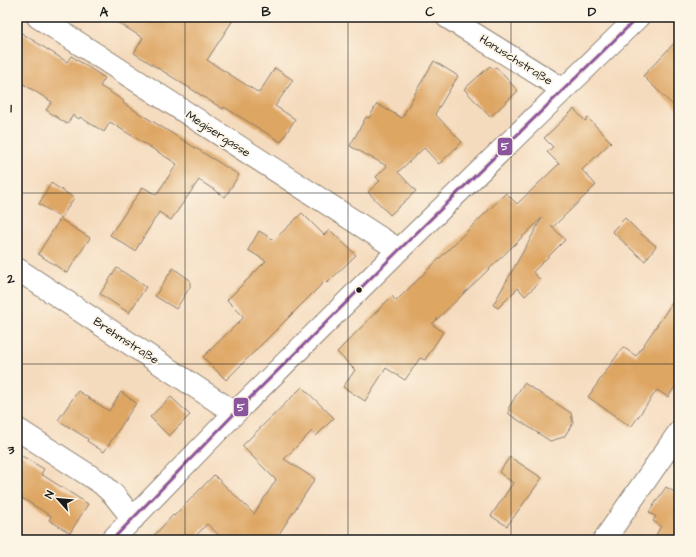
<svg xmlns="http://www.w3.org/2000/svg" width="696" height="557" viewBox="0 0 696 557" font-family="'Architects Daughter',sans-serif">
<rect width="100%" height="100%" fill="#fcf5e5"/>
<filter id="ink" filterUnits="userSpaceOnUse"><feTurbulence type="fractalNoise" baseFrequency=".025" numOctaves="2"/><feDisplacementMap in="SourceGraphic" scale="8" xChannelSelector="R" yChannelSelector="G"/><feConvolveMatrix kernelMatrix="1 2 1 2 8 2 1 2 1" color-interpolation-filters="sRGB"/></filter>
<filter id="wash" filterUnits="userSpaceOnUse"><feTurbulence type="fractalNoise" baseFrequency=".012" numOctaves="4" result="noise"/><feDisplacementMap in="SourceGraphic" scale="16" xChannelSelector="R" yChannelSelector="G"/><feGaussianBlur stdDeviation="0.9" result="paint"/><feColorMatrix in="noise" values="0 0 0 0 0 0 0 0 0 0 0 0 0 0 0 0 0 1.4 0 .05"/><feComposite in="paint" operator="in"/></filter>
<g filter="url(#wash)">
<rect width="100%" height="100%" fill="#f5dbbe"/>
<g id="blocks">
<path fill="#dea663" d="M 109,17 L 235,17 L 207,60 L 259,93 L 275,68 L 293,80 L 275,106 L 295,119 L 281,142 L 224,107 L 223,109 L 134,53 L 143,38 Z
M 17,30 L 67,62 L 71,56 L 105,78 L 100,86 L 124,101 L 123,103 L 239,175 L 225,197 L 199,180 L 171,220 L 159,212 L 135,251 L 110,235 L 143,187 L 156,195 L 177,164 L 110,122 L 104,132 L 80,117 L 79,119 L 73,115 L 67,124 L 46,110 L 52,102 L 17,80 Z
M 679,38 L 679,111 L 643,76 Z
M 434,61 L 458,76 L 435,114 L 462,142 L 439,164 L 424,148 L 398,172 L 416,191 L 390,215 L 368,192 L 380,181 L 376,177 L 387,166 L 350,146 L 366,117 L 369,118 L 377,104 L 402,118 L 418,88 Z
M 490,66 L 493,69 L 496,67 L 518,91 L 490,117 L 464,89 Z
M 574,109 L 585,121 L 588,118 L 611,142 L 582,170 L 596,185 L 553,227 L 551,225 L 565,240 L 533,272 L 541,281 L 525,296 L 518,288 L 498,308 L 493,305 L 542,218 L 432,324 L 443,332 L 425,360 L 420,358 L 405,380 L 386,368 L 365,401 L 343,387 L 355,370 L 337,352 L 392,296 L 396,301 L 506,193 L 517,204 L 559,164 L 547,152 L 553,147 L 544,138 Z
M 51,183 L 74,198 L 61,218 L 39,204 Z
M 302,213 L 324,235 L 330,230 L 356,255 L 327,283 L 325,281 L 226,380 L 203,357 L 244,317 L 227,300 L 266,261 L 248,250 L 259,231 L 274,240 Z
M 625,218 L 639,232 L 656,246 L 645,261 L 632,250 L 612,231 Z
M 60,219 L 90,238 L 67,273 L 38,254 Z
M 117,268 L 146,287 L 129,313 L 100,294 Z
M 173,268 L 190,280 L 190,287 L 176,309 L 155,296 Z
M 679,293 L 679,381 L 668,397 L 657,390 L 631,427 L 588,397 L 623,347 L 636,356 Z
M 524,383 L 571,413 L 573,423 L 564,437 L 550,441 L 509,414 L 509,407 Z
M 302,387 L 334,418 L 316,436 L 312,431 L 284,459 L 315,479 L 275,540 L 224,540 L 207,524 L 192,540 L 150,540 L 173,515 L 174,516 L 214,475 L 254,514 L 276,480 L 242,446 Z
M 78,391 L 109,411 L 121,392 L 136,403 L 104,452 L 87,441 L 88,439 L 58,420 Z
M 171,397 L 190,415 L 169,436 L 150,417 Z
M 17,453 L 44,469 L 41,474 L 88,504 L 70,533 L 49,520 L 51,516 L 17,495 Z
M 510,457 L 542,478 L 507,526 L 491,516 L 513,483 L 499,472 Z
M 666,487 L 679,495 L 679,540 L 653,540 L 661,526 L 653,521 L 656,517 L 649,512 Z"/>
</g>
</g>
<g filter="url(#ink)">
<use href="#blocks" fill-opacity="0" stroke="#887c6d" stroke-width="1"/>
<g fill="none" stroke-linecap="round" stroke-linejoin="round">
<g stroke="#887c6d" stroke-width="24">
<path id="minor" d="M 38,17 L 399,250
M 447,17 L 564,90
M 17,269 L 235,413
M 17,429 L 101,483 L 114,495 L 133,519
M 112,540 L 235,413 L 399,250 L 638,17
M 604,540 L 679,432"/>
</g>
<use href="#minor" stroke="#fff" stroke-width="22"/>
<g stroke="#fcf5e5" stroke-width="6">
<path id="bus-1" d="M 112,540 L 235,413 L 399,250 L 638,17"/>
</g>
<use href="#bus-1" stroke="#8b559d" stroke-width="3"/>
</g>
</g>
<path fill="none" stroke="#1c1c1c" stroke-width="1" stroke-opacity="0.55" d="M 185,17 L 185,540M 348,17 L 348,540M 511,17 L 511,540M 17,193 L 679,193M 17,364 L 679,364"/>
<circle fill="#1c1c1c" stroke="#fcf5e5" stroke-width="1.5" cx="359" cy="290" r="3.5"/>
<g text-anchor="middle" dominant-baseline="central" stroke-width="3.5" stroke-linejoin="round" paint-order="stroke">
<g font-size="12" fill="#1c1c1c" stroke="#fcf5e5">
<text transform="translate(516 60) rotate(32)">Hanuschstraße</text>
<text transform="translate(218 134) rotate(33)">Megisergasse</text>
<text transform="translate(126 341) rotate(33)">Brehmstraße</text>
</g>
</g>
<g stroke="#fcf5e5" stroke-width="1.5">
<rect x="497" y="137" width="16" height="19" rx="4" fill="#8b559d"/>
<rect x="233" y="397" width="16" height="20" rx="4" fill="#8b559d"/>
</g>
<g font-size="11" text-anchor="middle" font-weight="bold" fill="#fff">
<text x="505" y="150">5</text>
<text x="241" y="411">5</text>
</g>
<rect width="696" height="557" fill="none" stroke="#fcf5e5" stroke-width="44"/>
<g transform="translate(58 499) rotate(297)" stroke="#fcf5e5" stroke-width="3" paint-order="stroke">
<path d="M0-3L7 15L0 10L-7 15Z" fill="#1c1c1c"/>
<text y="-6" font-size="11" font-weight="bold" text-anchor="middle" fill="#1c1c1c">N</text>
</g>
<rect x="22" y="22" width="652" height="513" fill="none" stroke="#1c1c1c" stroke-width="1.5"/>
<g font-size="13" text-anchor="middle" font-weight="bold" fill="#1c1c1c">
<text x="104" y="16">A</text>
<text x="266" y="16">B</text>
<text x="430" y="16">C</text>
<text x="592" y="16">D</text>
<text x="11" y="112">1</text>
<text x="11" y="283">2</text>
<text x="11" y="454">3</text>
</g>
</svg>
